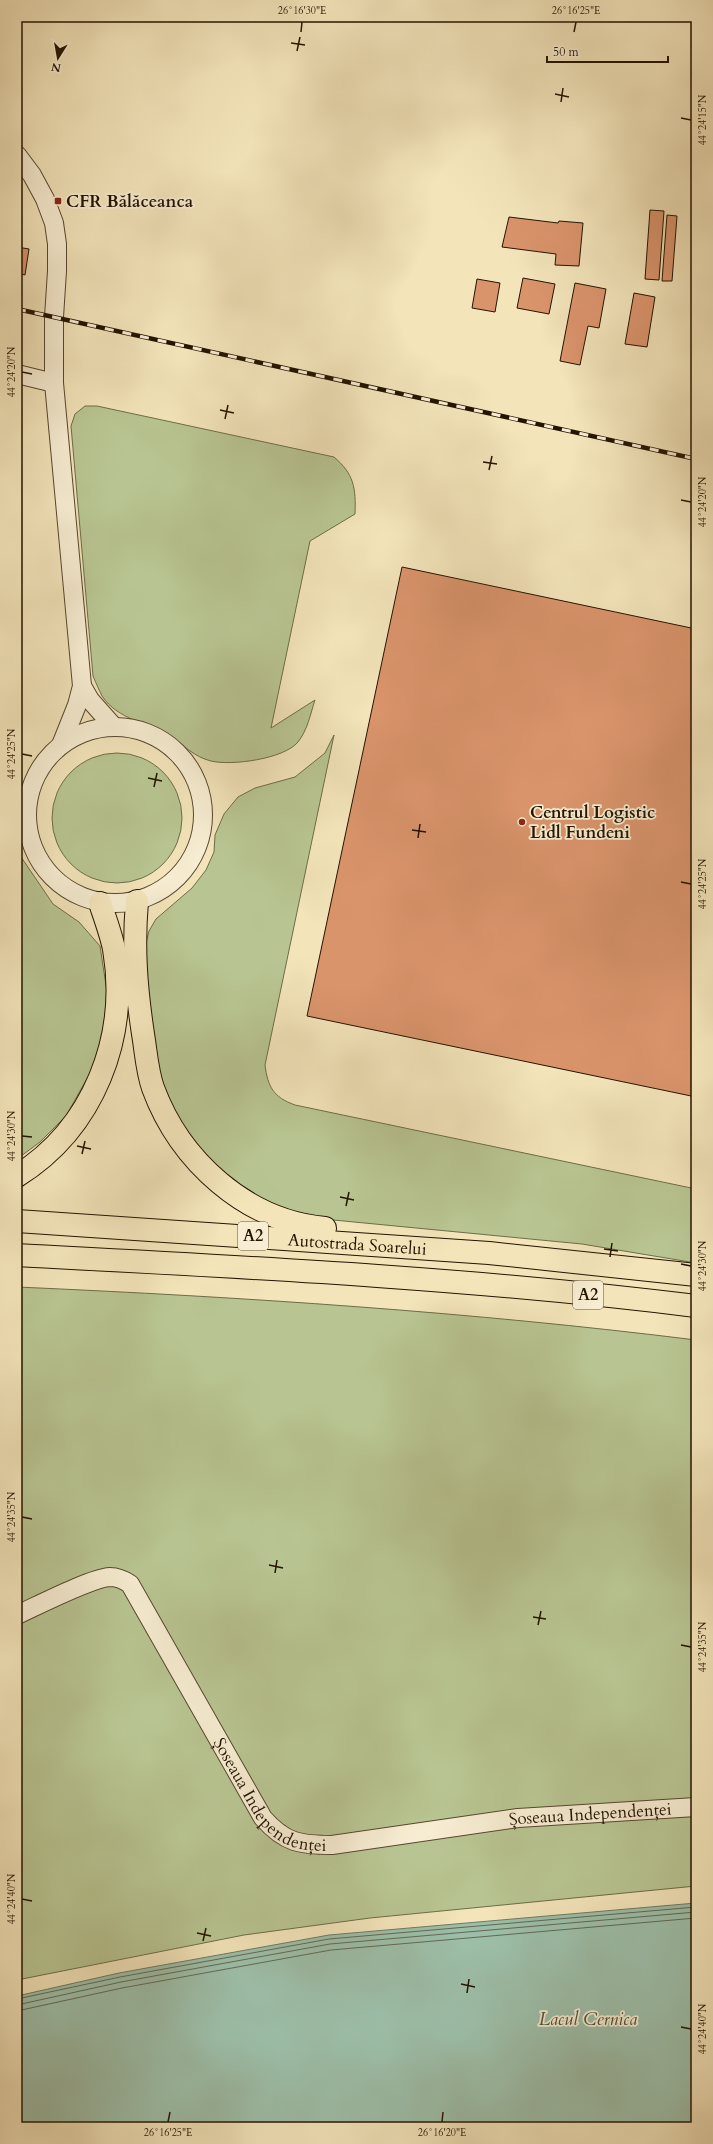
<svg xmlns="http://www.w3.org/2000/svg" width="713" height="2144" viewBox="0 0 713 2144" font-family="Cardo,serif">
<rect width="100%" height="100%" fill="#f3e4ba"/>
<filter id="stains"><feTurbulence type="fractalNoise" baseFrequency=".005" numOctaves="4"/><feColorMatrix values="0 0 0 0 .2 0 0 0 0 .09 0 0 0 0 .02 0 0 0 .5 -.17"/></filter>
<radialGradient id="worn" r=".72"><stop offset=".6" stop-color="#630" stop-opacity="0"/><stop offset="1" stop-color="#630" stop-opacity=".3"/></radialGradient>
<path fill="#b8c592" stroke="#6e6c49" d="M 85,406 L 97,406 L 334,457 C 354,474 356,488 355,514 L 310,541 L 271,728 L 315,700 C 310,715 308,729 298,742 C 284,759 231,766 211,761 C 194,757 184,745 169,736 C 147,722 118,720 102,696 C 99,690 96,683 93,676 L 71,426 L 75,414 Z
M 334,735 L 265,1065 C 268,1087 273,1097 295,1105 L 696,1189 L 696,1263 L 582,1244 L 292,1216 L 244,1192 L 213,1167 L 184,1132 L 165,1094 L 153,1043 L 144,951 L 149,931 L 156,919 L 192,888 L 206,870 L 214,852 L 215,835 L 224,814 L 238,797 L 255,788 L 295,777 L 325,753 Z
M52 818a65 65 0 1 1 130 0a65 65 0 1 1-130 0Z
M 17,851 L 53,904 L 79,922 L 100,946 L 107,992 L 104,1034 L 94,1066 L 66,1116 L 40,1142 L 17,1159 Z
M 17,1287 C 244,1297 471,1312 696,1340 L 696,1886 L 370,1918 L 244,1935 L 17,1980 Z"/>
<path fill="#9dbfa9" stroke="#6c7a65" d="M 696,1903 L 696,2127 L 17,2127 L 17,1996 L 119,1973 L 329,1935 Z"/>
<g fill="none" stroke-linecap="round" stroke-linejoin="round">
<path stroke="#606954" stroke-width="1" d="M 17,1999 L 120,1977 L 329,1939 L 696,1907
M 17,2005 L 121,1982 L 330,1944 L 696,1912
M 17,2011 L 122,1988 L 331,1950 L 696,1918"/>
</g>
<path fill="#da946c" stroke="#231300" d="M 650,210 L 664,211 L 659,280 L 645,279 Z
M 667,215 L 677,216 L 672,281 L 662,281 Z
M 509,217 L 558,223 L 559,221 L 583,223 L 579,266 L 555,265 L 556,254 L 502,247 Z
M 17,247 L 29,249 L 25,275 L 17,273 Z
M 523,278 L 555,284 L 549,314 L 517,308 Z
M 477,279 L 500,283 L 495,312 L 472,308 Z
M 575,283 L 606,289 L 599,328 L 588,326 L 580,365 L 560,361 Z
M 634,293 L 655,297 L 647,347 L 625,344 Z
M 402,567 L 696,629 L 696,1097 L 307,1016 Z"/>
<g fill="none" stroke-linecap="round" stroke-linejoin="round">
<g stroke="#57472e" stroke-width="20">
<g id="minor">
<path d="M 17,155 L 32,175 L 45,199 L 54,223 L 57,244 L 57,271 L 54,317 L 54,383 L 82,686 L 77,705 L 61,745"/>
<path d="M 17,374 L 54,383"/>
<path d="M 82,686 L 90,700 L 114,727"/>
<circle cx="115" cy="815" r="88"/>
<path id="s1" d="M 17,1615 C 37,1606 91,1578 110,1577 C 118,1577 124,1580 130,1584 L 263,1818 C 285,1843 300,1845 332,1845 L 518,1818 L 696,1807"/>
</g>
</g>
<g stroke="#231300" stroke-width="24">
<g id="highway">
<path d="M 137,901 C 133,949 136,987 143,1034 C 146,1052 147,1071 153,1088 C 180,1161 246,1221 325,1228"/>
<path d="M 17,1176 C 94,1128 129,1037 114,949 C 111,934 105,918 100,903"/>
<path id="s2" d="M 17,1221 L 489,1253 L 696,1275"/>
<path d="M 17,1255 C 243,1267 471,1278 696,1306"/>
</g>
</g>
<use href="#minor" stroke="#f7edd2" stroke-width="18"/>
<use href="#highway" stroke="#f3e4ba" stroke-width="22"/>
<g stroke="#231300" stroke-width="4.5">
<path id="rail" d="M 17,309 L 696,459"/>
</g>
<use href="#rail" stroke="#f7edd2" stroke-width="3" stroke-dasharray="9" stroke-linecap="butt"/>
</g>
<path fill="none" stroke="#231300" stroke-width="1.5" d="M 301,32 L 302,22M 574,32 L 576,22M 291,43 L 305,45M 297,51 L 300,37M 555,94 L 569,97M 561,102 L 563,88M 681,118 L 691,120M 22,372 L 32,374M 220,410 L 234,413M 225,419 L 228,405M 483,462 L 497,464M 489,470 L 492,456M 681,500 L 691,502M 22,754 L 32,756M 148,778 L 162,781M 154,787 L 157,773M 412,830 L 426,832M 418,838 L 420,824M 681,882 L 691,884M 22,1136 L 32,1137M 77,1146 L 91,1149M 82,1154 L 85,1141M 340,1197 L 354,1200M 346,1206 L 349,1192M 604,1249 L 618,1251M 610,1257 L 612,1243M 681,1264 L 691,1266M 22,1517 L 32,1519M 269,1565 L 283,1568M 275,1573 L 277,1560M 533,1617 L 546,1619M 538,1625 L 541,1611M 681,1645 L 691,1647M 22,1899 L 32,1901M 197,1933 L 211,1936M 203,1941 L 206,1928M 461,1984 L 475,1987M 467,1993 L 469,1979M 681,2027 L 691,2029M 168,2122 L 170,2112M 442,2122 L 443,2112"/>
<g fill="#8f2418" stroke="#f7edd2" stroke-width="1.5">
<rect x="54" y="197" width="8" height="8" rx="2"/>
<circle cx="522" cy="822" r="4"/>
</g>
<g text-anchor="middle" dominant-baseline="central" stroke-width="3.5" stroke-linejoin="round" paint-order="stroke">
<g fill="#f7edd2" stroke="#63543f" stroke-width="1">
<rect x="238" y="1222" width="30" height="28" rx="3"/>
<rect x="573" y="1281" width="30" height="28" rx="3"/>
</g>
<g font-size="16" font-weight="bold" fill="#231300">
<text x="253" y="1236">A2</text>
<text x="588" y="1295">A2</text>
</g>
<g font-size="17" font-weight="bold" fill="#231300" stroke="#f7edd2" text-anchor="start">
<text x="66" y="201">CFR Bălăceanca</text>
<text x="530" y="812">Centrul Logistic<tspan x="530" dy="20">Lidl Fundeni</tspan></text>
</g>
<g font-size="17" fill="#231300" stroke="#f7edd2">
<text stroke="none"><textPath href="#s2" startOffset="341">Autostrada Soarelui</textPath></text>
<text stroke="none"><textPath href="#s1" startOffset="382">Șoseaua Independenței</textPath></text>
<text stroke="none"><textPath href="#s1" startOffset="729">Șoseaua Independenței</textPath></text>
</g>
<g font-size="18" font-style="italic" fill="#4e4f3b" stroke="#f7edd2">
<text x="588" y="2019">Lacul Cernica</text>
</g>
</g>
<rect width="713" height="2144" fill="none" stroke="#f3e4ba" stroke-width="44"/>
<g transform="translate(58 58) rotate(191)" stroke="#f7edd2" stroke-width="3" paint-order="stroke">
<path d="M0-3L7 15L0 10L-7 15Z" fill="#231300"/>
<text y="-6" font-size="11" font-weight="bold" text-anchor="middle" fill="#231300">N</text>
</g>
<path d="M547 56v6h121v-6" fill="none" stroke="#231300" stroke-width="2"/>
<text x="553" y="56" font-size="12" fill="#231300" stroke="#f7edd2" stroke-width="3" paint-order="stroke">50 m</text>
<rect x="22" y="22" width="669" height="2100" fill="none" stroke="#231300" stroke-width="1.5"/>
<g font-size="10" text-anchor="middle" fill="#231300">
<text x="302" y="14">26°16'30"E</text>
<text x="576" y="14">26°16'25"E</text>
<text transform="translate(702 120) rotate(-90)" y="4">44°24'15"N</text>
<text transform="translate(11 372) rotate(-90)" y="4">44°24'20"N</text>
<text transform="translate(702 502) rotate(-90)" y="4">44°24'20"N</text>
<text transform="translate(11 754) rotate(-90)" y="4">44°24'25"N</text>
<text transform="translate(702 884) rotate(-90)" y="4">44°24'25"N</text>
<text transform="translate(11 1136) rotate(-90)" y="4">44°24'30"N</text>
<text transform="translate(702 1266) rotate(-90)" y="4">44°24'30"N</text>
<text transform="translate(11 1517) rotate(-90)" y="4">44°24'35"N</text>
<text transform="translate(702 1647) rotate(-90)" y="4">44°24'35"N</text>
<text transform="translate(11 1899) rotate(-90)" y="4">44°24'40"N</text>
<text transform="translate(702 2029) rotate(-90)" y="4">44°24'40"N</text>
<text x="168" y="2136">26°16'25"E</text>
<text x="442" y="2136">26°16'20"E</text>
</g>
<rect width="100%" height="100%" filter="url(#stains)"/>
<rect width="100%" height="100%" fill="url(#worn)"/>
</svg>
